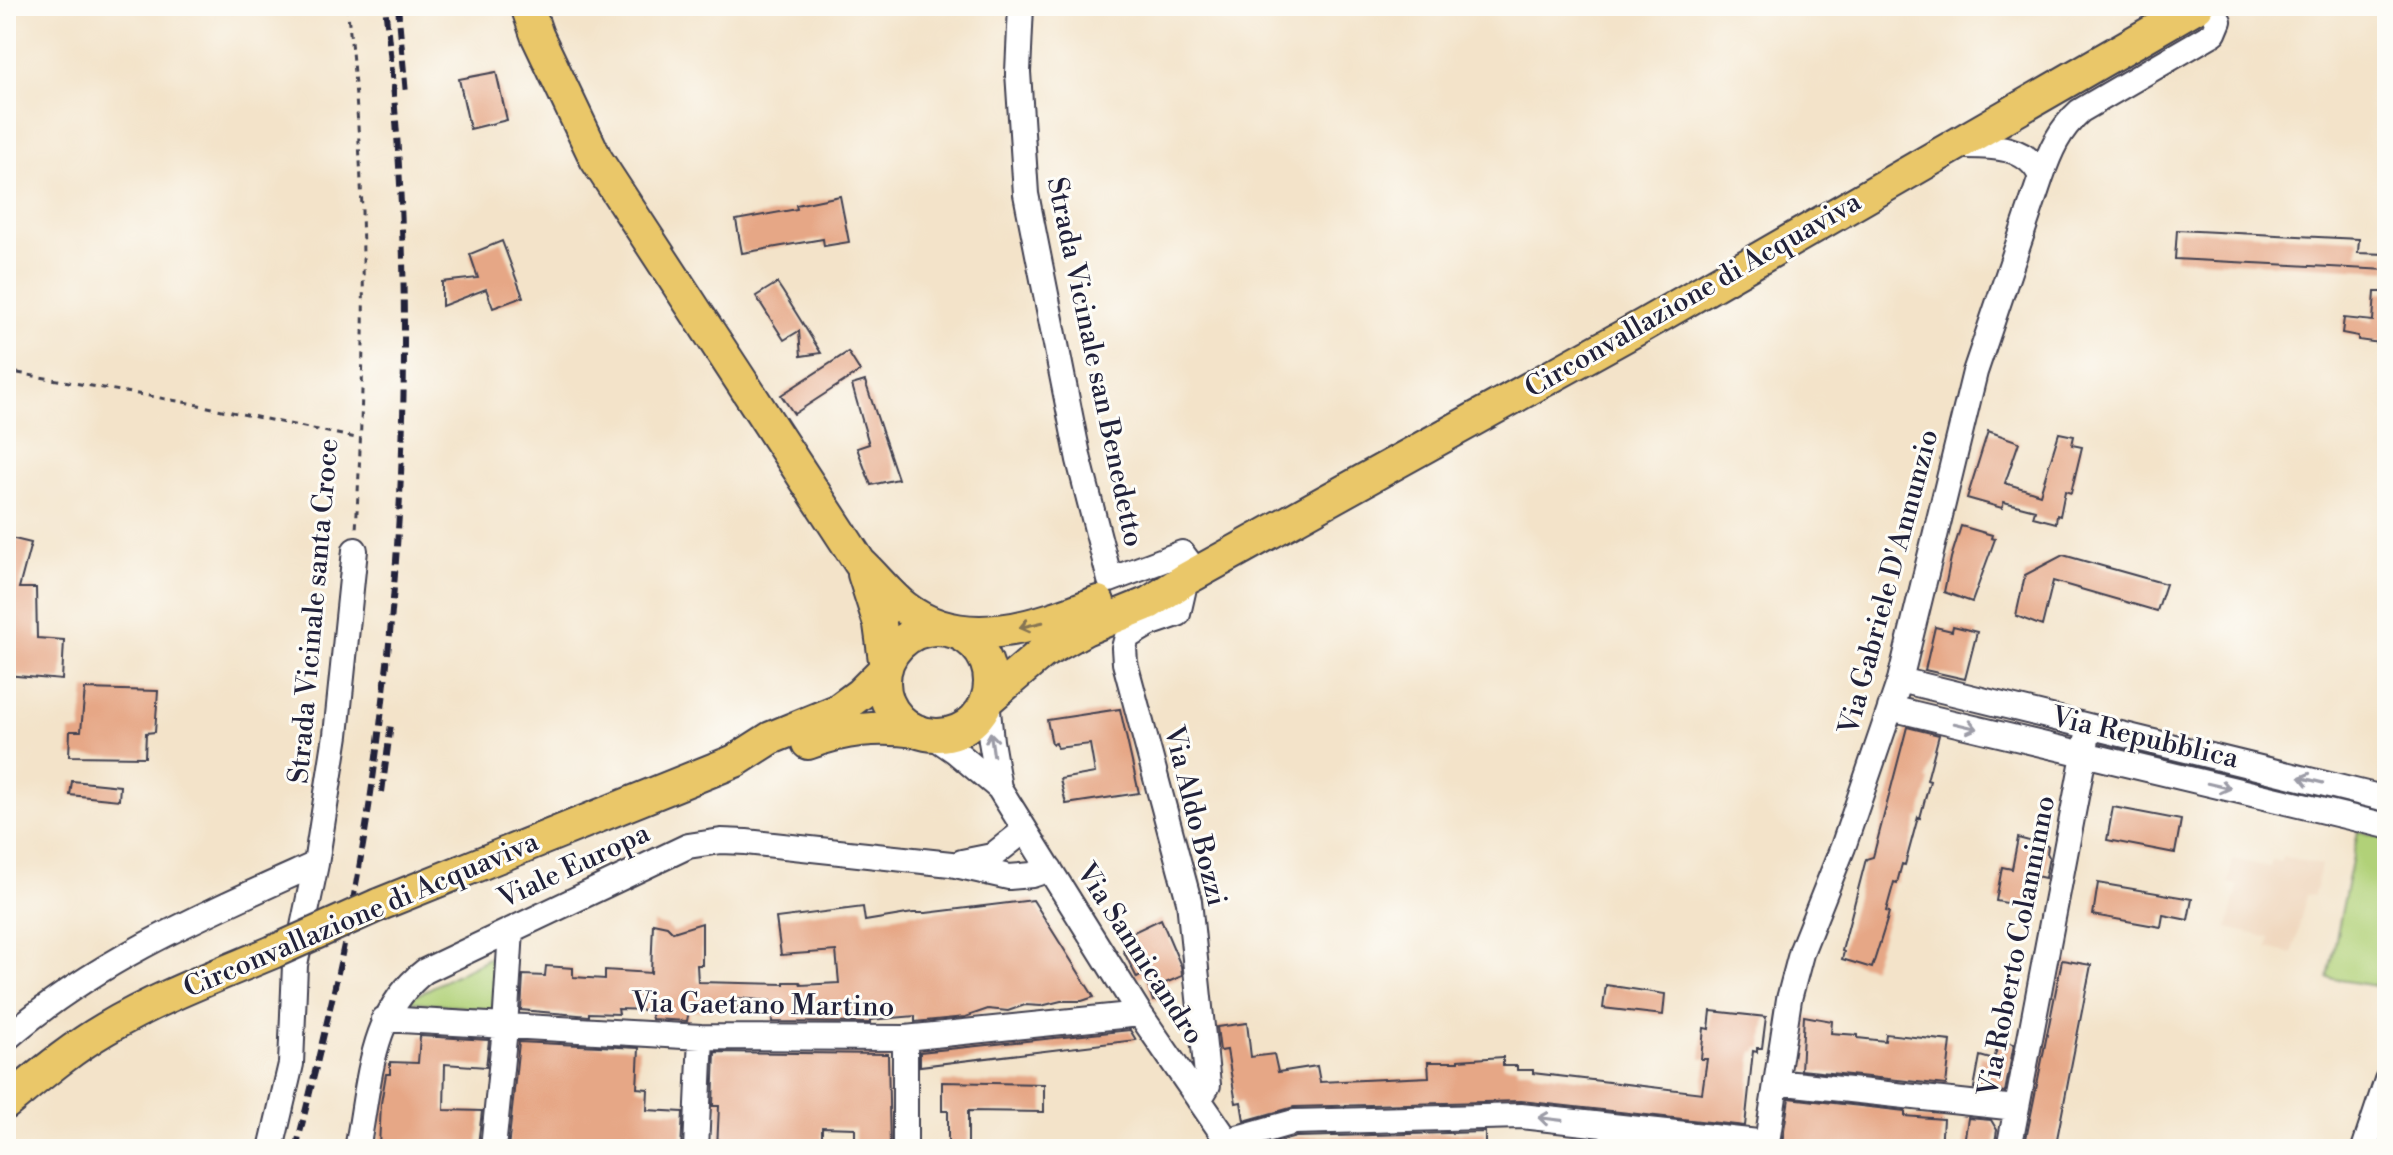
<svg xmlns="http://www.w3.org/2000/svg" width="2393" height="1155" viewBox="0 0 2393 1155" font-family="'Libre Bodoni',serif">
<rect width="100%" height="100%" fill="#fdfcf7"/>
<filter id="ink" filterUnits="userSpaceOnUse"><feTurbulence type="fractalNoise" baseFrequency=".0125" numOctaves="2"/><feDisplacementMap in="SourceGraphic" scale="16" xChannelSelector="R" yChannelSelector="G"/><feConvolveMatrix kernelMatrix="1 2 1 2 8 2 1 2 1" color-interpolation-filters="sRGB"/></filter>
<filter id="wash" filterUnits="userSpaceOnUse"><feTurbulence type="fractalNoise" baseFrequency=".006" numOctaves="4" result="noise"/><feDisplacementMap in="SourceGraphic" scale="32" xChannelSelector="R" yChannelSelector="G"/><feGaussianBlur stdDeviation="1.8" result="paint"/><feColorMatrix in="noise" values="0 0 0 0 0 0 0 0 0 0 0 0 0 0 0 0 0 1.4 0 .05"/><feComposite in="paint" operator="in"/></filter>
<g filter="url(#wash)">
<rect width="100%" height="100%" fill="#f3e3c9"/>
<path fill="#efd6bc" d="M 2282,856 L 2321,865 L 2314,896 L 2306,895 L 2293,954 L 2268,948 L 2270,938 L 2228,928 L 2238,886 L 2228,883 L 2233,859 L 2270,867 L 2272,860 L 2281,862 Z"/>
<path fill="#b1d178" stroke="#6a7a5a" stroke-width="2" d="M 2358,831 L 2387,839 L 2387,988 L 2328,978 Z
M 496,954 L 493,1010 L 405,1001 Z"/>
<g id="blocks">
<path fill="#e6a786" d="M 496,72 L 507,120 L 470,129 L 459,79 Z
M 840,196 L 849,242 L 824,246 L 823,239 L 742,253 L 736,220 L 797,209 L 796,205 Z
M 2177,230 L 2359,239 L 2358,253 L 2387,254 L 2387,270 L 2175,259 Z
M 502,241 L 523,297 L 493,308 L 486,289 L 442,306 L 442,282 L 478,278 L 470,254 Z
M 777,283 L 783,292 L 821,353 L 801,356 L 799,331 L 784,340 L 756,296 Z
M 2375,292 L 2387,292 L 2387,344 L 2358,340 L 2358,336 L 2342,333 L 2344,318 L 2373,321 Z
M 848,352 L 860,371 L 794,414 L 781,395 Z
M 865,381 L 898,479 L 871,485 L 857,448 L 869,444 L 852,385 Z
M 1988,431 L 2019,442 L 2005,483 L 2040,494 L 2059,433 L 2074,436 L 2072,445 L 2082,447 L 2071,493 L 2065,491 L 2060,516 L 2057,515 L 2056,523 L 2033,517 L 2035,510 L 2004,502 L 2002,508 L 1967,498 Z
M 1961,526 L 1992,535 L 1991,538 L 1995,539 L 1972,602 L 1944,592 L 1951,558 Z
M 6,537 L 31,543 L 19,588 L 36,588 L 37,638 L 64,640 L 62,680 L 6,675 Z
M 2063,555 L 2166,584 L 2157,611 L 2053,581 L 2042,626 L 2016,616 L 2025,575 Z
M 1953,626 L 1977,632 L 1965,679 L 1925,670 L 1935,627 L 1952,631 Z
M 85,689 L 158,691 L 155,732 L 146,733 L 145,757 L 69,756 L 70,731 L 81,731 Z
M 1120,709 L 1139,793 L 1066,804 L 1060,779 L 1095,773 L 1090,744 L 1057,748 L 1056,743 L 1052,744 L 1047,720 Z
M 1907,727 L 1939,735 L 1927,780 L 1930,781 L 1925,799 L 1920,818 L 1918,817 L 1905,865 L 1902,864 L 1897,883 L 1894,882 L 1886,911 L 1889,912 L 1887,920 L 1872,968 L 1842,959 L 1844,952 L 1842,951 L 1866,859 L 1873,857 Z
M 72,781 L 120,786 L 119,800 L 70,795 Z
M 2113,807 L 2181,820 L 2175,853 L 2107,840 Z
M 2018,838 L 2048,846 L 2047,853 L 2049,857 L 2045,878 L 2036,876 L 2036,882 L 2033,881 L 2028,907 L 1996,901 L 2002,867 L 2012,869 Z
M 2098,883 L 2192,899 L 2188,920 L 2163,915 L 2161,927 L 2093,915 Z
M 1033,900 L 1094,997 L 1082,1001 L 1061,1001 L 1041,1006 L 1025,1005 L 1008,1011 L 988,1009 L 965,1017 L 915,1022 L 915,1016 L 870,1020 L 870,1023 L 772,1022 L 770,1001 L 739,998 L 739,1008 L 689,1011 L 687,1021 L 652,1019 L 650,1010 L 618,1009 L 619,1014 L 589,1013 L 589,1016 L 521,1010 L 523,975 L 545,976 L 546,966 L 573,968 L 573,977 L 605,979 L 605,970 L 651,973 L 653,923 L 667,926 L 673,932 L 702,923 L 702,965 L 697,965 L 698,982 L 784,984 L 784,982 L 800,982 L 801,985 L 839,983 L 836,951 L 781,955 L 776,918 L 863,907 L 865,921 L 913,913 L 926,913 Z
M 1161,919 L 1181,966 L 1182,976 L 1163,984 L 1168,998 L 1153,1001 L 1144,974 L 1137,978 L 1123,950 L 1125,948 L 1121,938 Z
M 2062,960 L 2091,965 L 2055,1149 L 2024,1149 Z
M 1606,985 L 1665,994 L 1663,1015 L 1603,1008 Z
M 1711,1011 L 1766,1017 L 1762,1048 L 1757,1048 L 1757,1052 L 1753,1051 L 1745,1126 L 1521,1101 L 1294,1107 L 1244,1121 L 1241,1102 L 1236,1103 L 1227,1050 L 1220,1051 L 1217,1027 L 1247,1023 L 1251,1057 L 1274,1054 L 1278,1072 L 1317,1066 L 1320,1082 L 1429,1077 L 1428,1062 L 1458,1062 L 1458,1060 L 1503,1057 L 1503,1066 L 1517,1066 L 1517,1070 L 1533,1070 L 1533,1073 L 1702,1093 L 1707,1059 L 1701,1059 L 1704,1028 L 1709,1029 Z
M 1804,1016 L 1832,1021 L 1831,1033 L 1858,1035 L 1858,1038 L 1885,1041 L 1886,1034 L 1951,1041 L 1946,1085 L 1801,1070 Z
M 1130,1030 L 1136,1040 L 920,1066 L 920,1052 Z
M 420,1036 L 489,1040 L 486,1067 L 445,1064 L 444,1110 L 482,1111 L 478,1145 L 469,1144 L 469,1149 L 379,1147 L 381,1103 L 386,1074 L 390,1074 L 390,1062 L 418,1063 Z
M 1999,1041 L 2014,1044 L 2005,1092 L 1974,1088 L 1980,1056 L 1994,1060 Z
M 519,1042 L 639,1048 L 637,1088 L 648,1089 L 647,1110 L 683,1112 L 681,1149 L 508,1149 Z
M 715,1052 L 888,1054 L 890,1149 L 855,1149 L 855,1128 L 822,1127 L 822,1149 L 717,1149 L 719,1106 L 713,1106 Z
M 942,1082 L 1044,1084 L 1044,1112 L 968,1111 L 968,1149 L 948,1149 L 948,1111 L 942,1111 Z
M 1789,1098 L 1905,1111 L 1905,1116 L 1943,1119 L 1941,1149 L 1781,1149 Z
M 1968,1118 L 1991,1120 L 1997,1130 L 1994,1149 L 1963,1149 Z
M 1485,1132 L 1485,1149 L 1253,1149 L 1296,1137 Z"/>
</g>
</g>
<g filter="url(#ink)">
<use href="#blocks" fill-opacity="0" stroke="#413f50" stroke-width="2"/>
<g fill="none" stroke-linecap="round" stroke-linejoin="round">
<g stroke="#413f50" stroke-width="28">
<path id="minor" d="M 1021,6 L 1018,72 L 1026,194 L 1079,460 L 1110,580 L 1182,553 L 1197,573
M 2041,177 C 2050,151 2059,130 2080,111 L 2214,33 L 2219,21 L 2209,6
M 1186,579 L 1178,614 L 1149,624 L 1127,637 L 1124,648 L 1125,663 L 1189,901 L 1208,1085 L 1199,1100
M 1900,680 L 2387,799
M 987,700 L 991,741 L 999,788
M 1890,708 L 2387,826
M 930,734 L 955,751 L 999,788 L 1140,1014 L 1233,1149
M 962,862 L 992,856 L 1025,830
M 384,1019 L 701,1037 L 905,1038 L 1140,1014
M 6,1039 C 96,960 207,913 316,864 L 336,735 L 355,550
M 1776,1082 L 2016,1108
M 1230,1140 L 1294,1122 L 1521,1116 L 1767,1143
M 271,1149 L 291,1064 L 295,965 L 316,864
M 357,1149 C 370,1084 369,1013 425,971 L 688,846 L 721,841 L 746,842 L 951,864 L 1009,877 L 1032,875 L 1050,869
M 493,1149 L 505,1028 L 511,930
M 696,1149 L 701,1037
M 905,1149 L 905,1038
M 1766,1149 L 1789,999 L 1802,950 L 1843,847 L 1900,680 L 1975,372 L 2041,177 C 2027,143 1986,146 1955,146
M 2009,1149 L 2087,739
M 2364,1149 L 2387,1080"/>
</g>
<g stroke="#413f50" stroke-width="36">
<path id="major" d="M 527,6 L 537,35 L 596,159 L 860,563 C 875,577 888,594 904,607 C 962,653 1038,626 1098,602
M884 682a53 53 0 1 1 106 0a53 53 0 1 1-106 0Z
M 987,700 L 1042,653 L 1085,629 L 1149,603 L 1186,579 L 1644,325 L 2197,6
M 808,743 C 845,729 877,726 917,731
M 378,905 L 735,761 L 771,738 L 837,711 L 860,694 L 886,668 L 880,624 L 864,574
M 6,1103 C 38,1077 69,1050 105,1029 C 157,998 216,976 273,952"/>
</g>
<path stroke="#413f50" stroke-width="3" stroke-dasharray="6 6" stroke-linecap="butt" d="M 347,6 C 368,180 366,355 356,530
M 6,371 L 189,403 L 361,439"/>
<use href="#minor" stroke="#fff" stroke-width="24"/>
<use href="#major" stroke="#eac769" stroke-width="32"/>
<path stroke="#22223b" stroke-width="6" stroke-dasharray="12 6" stroke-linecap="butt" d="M 398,6 L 406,94
M 382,792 L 391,724
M 296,1149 C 324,1036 352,922 369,807 C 408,542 416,272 385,6"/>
<g stroke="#413f50" stroke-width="36" stroke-linecap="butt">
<path id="major-bridge" d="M 273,952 L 378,905"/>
</g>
<use href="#major-bridge" stroke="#eac769" stroke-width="32"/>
</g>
<defs><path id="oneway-shaft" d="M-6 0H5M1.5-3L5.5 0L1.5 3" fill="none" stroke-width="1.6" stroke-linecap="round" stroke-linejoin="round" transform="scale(2)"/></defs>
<use stroke="#867452" href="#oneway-shaft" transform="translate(1031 625) rotate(167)"/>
<g stroke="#9c9ca7">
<use href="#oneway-shaft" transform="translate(1966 726) rotate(13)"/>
<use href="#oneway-shaft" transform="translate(992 744) rotate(-98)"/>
<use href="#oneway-shaft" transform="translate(2311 780) rotate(-166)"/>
<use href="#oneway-shaft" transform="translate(2219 786) rotate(13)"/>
<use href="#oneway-shaft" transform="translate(1550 1119) rotate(-173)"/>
</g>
</g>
<g text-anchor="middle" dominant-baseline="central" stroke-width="6" stroke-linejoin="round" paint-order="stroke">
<g font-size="28" fill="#22223b" stroke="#fdfcf7">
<text transform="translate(1693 295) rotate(-30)">Circonvallazione di Acquaviva</text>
<text transform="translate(1095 362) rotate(78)">Strada Vicinale san Benedetto</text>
<text transform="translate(1889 582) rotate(-75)">Via Gabriele D'Annunzio</text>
<text transform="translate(314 611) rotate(-85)">Strada Vicinale santa Croce</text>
<text transform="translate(2145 738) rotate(13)">Via Repubblica</text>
<text transform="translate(1195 816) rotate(76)">Via Aldo Bozzi</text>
<text transform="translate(574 866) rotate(-25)">Viale Europa</text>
<text transform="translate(361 915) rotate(-23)">Circonvallazione di Acquaviva</text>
<text transform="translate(2017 946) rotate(-79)">Via Roberto Colanninno</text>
<text transform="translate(1140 954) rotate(57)">Via Sannicandro</text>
<text transform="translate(763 1005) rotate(1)">Via Gaetano Martino</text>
</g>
</g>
<rect width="2393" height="1155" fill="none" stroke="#fdfcf7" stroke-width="32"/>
</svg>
